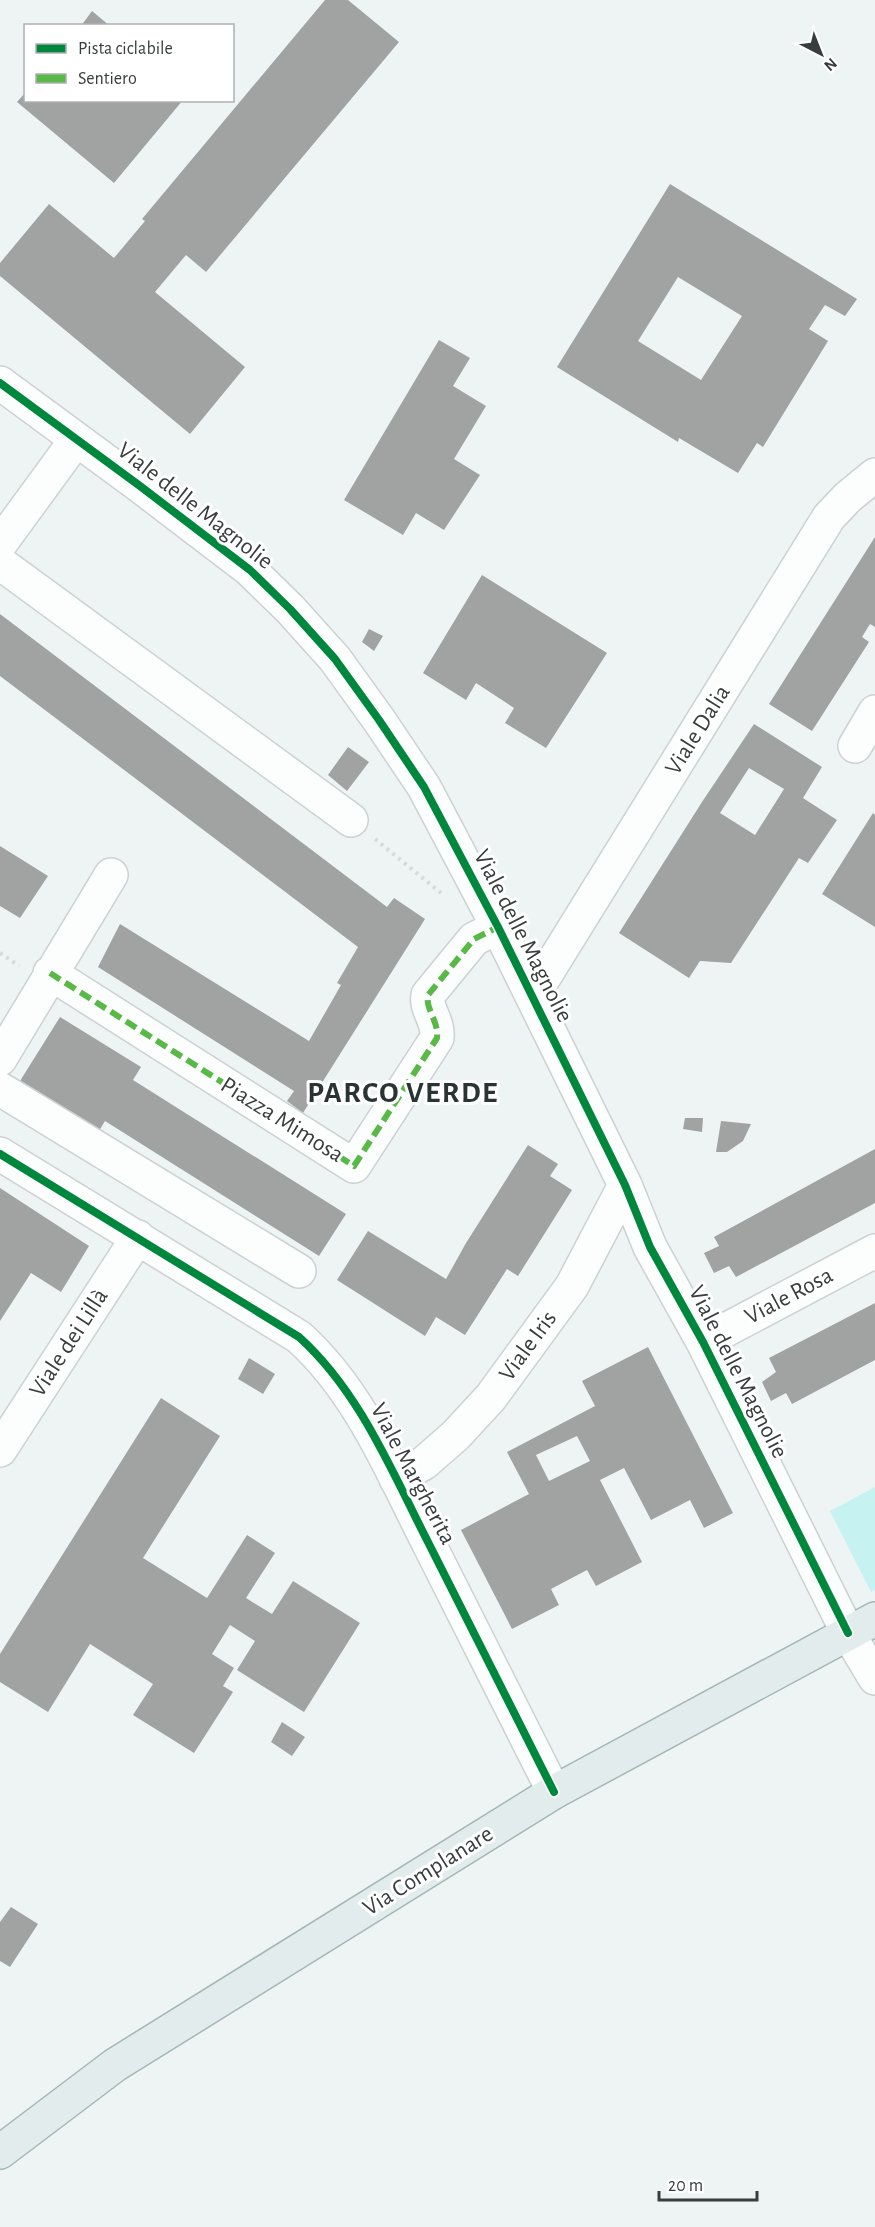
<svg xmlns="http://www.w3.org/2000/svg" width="875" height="2227" viewBox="0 0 875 2227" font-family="'Alegreya Sans',sans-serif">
<rect width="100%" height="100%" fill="#eef4f4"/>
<path fill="#c6f2f2" d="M 875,1487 L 875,1590 L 871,1592 L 830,1511 Z"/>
<path fill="#a1a3a2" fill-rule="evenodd" d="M 325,0 L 348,0 L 399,42 L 206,272 L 186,255 L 155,292 L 245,367 L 190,434 L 0,276 L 0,263 L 49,204 L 114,258 L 145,221 L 142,219 Z
M 92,11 L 110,26 L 81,26 Z
M 26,92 L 26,100 L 183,100 L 114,183 L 17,102 Z
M 670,184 L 857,299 L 845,316 L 825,305 L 809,329 L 828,341 L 763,447 L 757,443 L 738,473 L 679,438 L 678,442 L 557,367 ZM 678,277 L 742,316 L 701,380 L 638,341 Z
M 439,340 L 470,358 L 453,386 L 486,406 L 454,459 L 480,475 L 444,530 L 416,513 L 403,535 L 344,500 Z
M 875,537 L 875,627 L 870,624 L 862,637 L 869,642 L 812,731 L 769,704 Z
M 482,575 L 607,653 L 546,748 L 505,723 L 514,708 L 476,683 L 466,700 L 423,673 Z
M 0,614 L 387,907 L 394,898 L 425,919 L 303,1113 L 287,1101 L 294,1091 L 98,967 L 120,924 L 309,1041 L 341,985 L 337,983 L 358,947 L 0,676 Z
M 369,629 L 383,636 L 374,651 L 362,642 Z
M 754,724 L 822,767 L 803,798 L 837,820 L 808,863 L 799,858 L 731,963 L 700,961 L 689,978 L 619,933 L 702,802 ZM 749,768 L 784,789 L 755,835 L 720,813 Z
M 348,747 L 369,762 L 347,791 L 328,775 Z
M 873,813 L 875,815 L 875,927 L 822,894 Z
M 0,846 L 48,876 L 20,918 L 0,906 Z
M 60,1017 L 141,1067 L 133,1080 L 346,1214 L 319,1256 L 105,1121 L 99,1131 L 20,1081 Z
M 685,1118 L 703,1118 L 702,1132 L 683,1129 Z
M 721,1121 L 751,1124 L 743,1141 L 727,1152 L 716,1152 Z
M 528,1145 L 558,1164 L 550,1176 L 572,1190 L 518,1276 L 507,1269 L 465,1335 L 436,1317 L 425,1336 L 337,1280 L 368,1231 L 446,1279 L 466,1243 Z
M 875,1149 L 875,1203 L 736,1277 L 729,1266 L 714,1273 L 704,1253 L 719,1246 L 714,1237 Z
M 0,1188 L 89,1246 L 61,1292 L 31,1273 L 0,1321 Z
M 875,1303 L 875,1360 L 792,1404 L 786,1393 L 771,1401 L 762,1382 L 776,1372 L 769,1358 Z
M 648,1347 L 733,1513 L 704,1528 L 690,1500 L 651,1520 L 624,1468 L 600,1480 L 642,1562 L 596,1586 L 587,1570 L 551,1589 L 559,1605 L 512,1629 L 461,1530 L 529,1494 L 507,1452 L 595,1406 L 582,1381 ZM 577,1436 L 590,1461 L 549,1481 L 536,1455 Z
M 249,1358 L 275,1374 L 263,1394 L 238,1379 Z
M 161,1398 L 220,1436 L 143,1558 L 207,1598 L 247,1535 L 275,1553 L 246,1598 L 272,1614 L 293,1581 L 360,1623 L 304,1712 L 237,1670 L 255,1641 L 230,1625 L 212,1654 L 234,1668 L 223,1686 L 233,1692 L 194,1753 L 133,1715 L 153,1684 L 90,1644 L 48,1712 L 0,1682 L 0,1654 Z
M 282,1722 L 305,1737 L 292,1756 L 271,1742 Z
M 11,1907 L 38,1924 L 10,1967 L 0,1961 L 0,1922 Z"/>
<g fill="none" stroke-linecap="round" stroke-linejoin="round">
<g stroke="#ccd1d1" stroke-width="36">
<path id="minor" d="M 0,383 L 140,486 L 250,570 L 290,609 L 335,659 L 379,720 L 424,787 L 498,927 L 625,1185 L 650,1247 L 703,1342 L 848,1633 L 875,1678
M 0,544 L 76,440
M 0,563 L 351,820
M 855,746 L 875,712
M 50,973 L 354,1166 L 437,1038 C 439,1021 425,1009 428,995 L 474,939 L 498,927
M 533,995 L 829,517 L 848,497 L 875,475
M 0,1059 L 111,875
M 0,1089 L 299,1271
M 0,1154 L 299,1337 C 360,1392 392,1472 429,1544 C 471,1627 513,1710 554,1792
M 703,1342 L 875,1251
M 0,1450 L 138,1237
M 396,1479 L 424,1463 L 456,1435 L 491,1397 L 572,1286 L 625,1185"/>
</g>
<g stroke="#a5b6b6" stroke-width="36">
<path id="major" d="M 0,2152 L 115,2065 L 554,1792 L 875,1619"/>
</g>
<path stroke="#d7dada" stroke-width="4" stroke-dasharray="3 4.5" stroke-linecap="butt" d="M 375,839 L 441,893
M 0,953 L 19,966"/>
<use href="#minor" stroke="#fcfdfd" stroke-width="33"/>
<use href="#major" stroke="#e3ecec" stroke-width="33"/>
<path stroke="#58b947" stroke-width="6" stroke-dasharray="12 6" stroke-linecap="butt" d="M 50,973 L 354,1166 L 437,1038 C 439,1021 425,1009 428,995 L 474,939 L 498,927"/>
<g stroke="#fff" stroke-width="11">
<path id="cycleway" d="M 0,383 L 140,486 L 250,570 L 290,609 L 335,659 L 379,720 L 424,787 L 498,927 L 625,1185 L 650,1247 L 703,1342 L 848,1633
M 0,1154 L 299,1337 C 360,1392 392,1472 429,1544 C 471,1627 513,1710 554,1792"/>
</g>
<use href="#cycleway" stroke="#00873e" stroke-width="8"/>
</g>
<g text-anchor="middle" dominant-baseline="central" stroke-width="6" stroke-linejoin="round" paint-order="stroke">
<g font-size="24" fill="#383d3d" stroke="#fff">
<text transform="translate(195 506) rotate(38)">Viale delle Magnolie</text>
<text transform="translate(698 730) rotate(-58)">Viale Dalia</text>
<text transform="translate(523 936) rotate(63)">Viale delle Magnolie</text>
<text transform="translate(282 1120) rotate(32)">Piazza Mimosa</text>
<text transform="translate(789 1296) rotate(-28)">Viale Rosa</text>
<text transform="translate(69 1343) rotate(-57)">Viale dei Lillà</text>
<text transform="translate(528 1346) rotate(-54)">Viale Iris</text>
<text transform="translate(738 1372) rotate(63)">Viale delle Magnolie</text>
<text transform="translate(413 1474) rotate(62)">Viale Margherita</text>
<text transform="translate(428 1871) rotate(-32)">Via Complanare</text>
</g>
<g font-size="30" font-weight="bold" letter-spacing="1.5" fill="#293433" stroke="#fff">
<text x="403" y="1093">PARCO VERDE</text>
</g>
</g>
<rect x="24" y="24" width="210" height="78" fill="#ffffff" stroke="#afb1b1" stroke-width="1.5"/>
<rect x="36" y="44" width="30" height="9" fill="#00873e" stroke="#afb1b1" stroke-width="1.5"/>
<text x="78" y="54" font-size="18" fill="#383d3d">Pista ciclabile</text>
<rect x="36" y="74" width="30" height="9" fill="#58b947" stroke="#afb1b1" stroke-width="1.5"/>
<text x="78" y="84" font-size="18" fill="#383d3d">Sentiero</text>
<g transform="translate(821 54) rotate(138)" stroke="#ffffff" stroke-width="4.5" paint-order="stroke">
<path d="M0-4.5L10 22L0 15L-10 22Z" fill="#383d3d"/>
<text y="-9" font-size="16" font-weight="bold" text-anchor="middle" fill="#383d3d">N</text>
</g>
<path d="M659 2191v9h98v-9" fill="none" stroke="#383d3d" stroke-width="3"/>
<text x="668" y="2191" font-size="18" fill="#383d3d" stroke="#ffffff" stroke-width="4.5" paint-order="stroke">20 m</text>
</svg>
